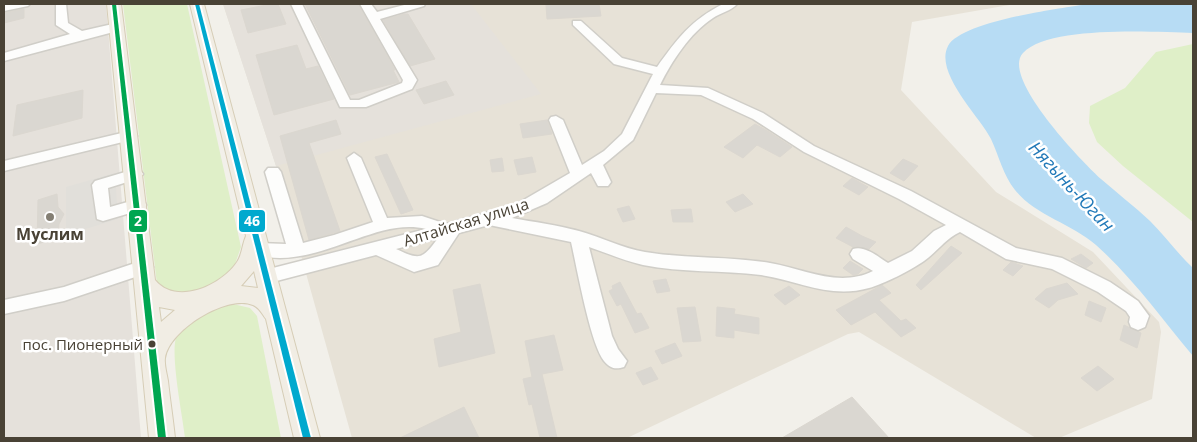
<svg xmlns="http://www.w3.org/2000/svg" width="1197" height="442" viewBox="0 0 1197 442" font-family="'Open Sans',sans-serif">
<rect width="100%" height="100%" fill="#f2f0ea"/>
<path fill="#e7e2d7" d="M 223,4 L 1015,4 L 912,22 L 901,90 L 996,192 L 1093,252 L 1159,322 L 1161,332 L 1152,399 L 1059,438 L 1036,438 L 859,332 L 848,334 L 627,438 L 352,438 L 276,166 Z"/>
<path fill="#e5e1db" d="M 4,4 L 106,4 L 141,438 L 4,438 Z
M 223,4 L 471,4 L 541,94 L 276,166 Z"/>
<path fill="#dfefc8" d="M 123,4 L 187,4 L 241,247 L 235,264 L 225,276 L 199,291 L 176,293 L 157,284 Z
M 1193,44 L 1193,222 L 1123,166 L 1097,142 L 1089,123 L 1090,106 L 1125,88 L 1156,52 Z
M 233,304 L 250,308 L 257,316 L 281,438 L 185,438 C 183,418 169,351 177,335 C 184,320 217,308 233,304 Z"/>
<path fill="#e1dfda" d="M 115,173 L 118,219 L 66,235 L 66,187 Z"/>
<path fill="#b7dcf4" d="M 1082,5 L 1193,5 L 1193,33 C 1156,32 1049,25 1023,53 C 1000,77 1083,163 1101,179 C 1117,193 1134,206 1150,221 C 1165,236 1178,254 1193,268 L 1193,356 C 1162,319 1132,277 1096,245 C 1072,224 1035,215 1015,190 C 1003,175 999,156 991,139 C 980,117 934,73 948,46 C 961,22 1055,9 1082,5 Z"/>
<path fill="#dad7d1" stroke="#dbd7d0" d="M 271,4 L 278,4 L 286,24 L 248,33 L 241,10 Z
M 305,4 L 358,4 L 395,70 L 393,70 L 399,82 L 350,95 Z
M 599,4 L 601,16 L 547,19 L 546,5 Z
M 24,9 L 24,18 L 4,23 L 4,13 Z
M 405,14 L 408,14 L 435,59 L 410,66 L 383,20 Z
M 297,45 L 306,69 L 318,66 L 334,99 L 274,115 L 256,55 Z
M 446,81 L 454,95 L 424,104 L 416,90 Z
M 83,90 L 82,118 L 13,136 L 17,105 Z
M 336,120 L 341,134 L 309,143 L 340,231 L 309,240 L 280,136 Z
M 547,120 L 552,134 L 523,138 L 520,124 Z
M 755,124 L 766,130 L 792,147 L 780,157 L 757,145 L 743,158 L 724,147 Z
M 387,154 L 413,210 L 401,214 L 375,157 Z
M 532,157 L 536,172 L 518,175 L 514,160 Z
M 502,158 L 504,171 L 492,172 L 490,160 Z
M 903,159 L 918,166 L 904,181 L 890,173 Z
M 852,178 L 868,187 L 859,195 L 843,186 Z
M 57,194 L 58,207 L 64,214 L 59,224 L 58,238 L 37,244 L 38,200 Z
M 743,194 L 753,204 L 735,212 L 726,202 Z
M 629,206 L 635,219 L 623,222 L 617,209 Z
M 691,209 L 693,222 L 673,222 L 671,210 Z
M 846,227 L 862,236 L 876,242 L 869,249 L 853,247 L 836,238 Z
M 951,246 L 962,253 L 921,290 L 916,285 Z
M 1081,254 L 1093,263 L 1086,268 L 1071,259 Z
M 850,261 L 863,269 L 858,274 L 853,275 L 843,268 Z
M 1011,262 L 1023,266 L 1013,276 L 1003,270 Z
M 666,279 L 670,291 L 657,293 L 653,281 Z
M 620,282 L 637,314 L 641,313 L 649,328 L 635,333 L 621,304 L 617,306 L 609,291 L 613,289 L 612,286 Z
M 1067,283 L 1078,294 L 1058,300 L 1049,308 L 1035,299 L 1046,289 Z
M 480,284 L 495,353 L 439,367 L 434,339 L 461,332 L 453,290 Z
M 882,285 L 891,293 L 879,300 L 901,321 L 906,319 L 916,328 L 901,337 L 875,312 L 851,325 L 836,310 Z
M 789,286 L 800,295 L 785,305 L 774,295 Z
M 1089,301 L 1106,308 L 1101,322 L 1085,315 Z
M 695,307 L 701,341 L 683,342 L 677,308 Z
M 717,307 L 735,309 L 734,314 L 759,318 L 759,334 L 734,330 L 734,338 L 716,336 Z
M 1124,325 L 1141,333 L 1137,348 L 1120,340 Z
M 554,335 L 563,370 L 542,374 L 557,438 L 540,438 L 532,404 L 529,405 L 523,379 L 532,377 L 525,341 Z
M 675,343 L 682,356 L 662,364 L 655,351 Z
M 1098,366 L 1114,379 L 1097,391 L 1081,378 Z
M 651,367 L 658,379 L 643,385 L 636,373 Z
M 852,397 L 889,438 L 782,438 Z
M 464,407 L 479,438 L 400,438 Z"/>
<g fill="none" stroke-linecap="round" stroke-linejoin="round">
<g stroke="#d0cec8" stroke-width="3">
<path id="minor" d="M 30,4 L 28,6 L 4,11 L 4,5 Z
M 56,4 L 66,4 L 68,23 L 82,31 L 117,23 L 123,27 L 121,30 L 4,61 L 4,53 L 70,34 L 56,25 Z
M 291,4 L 302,4 L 350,100 L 359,100 L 402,83 L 403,80 L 360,4 L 371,4 L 377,12 L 408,4 L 425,4 L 424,6 L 380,19 L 417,80 L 412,89 L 366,107 L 340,107 Z
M 723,4 L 737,4 C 731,11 720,13 713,18 C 690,33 672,61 660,85 L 708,88 L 763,113 L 814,146 L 911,191 L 1016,248 L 1062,258 L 1110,282 L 1138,301 L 1149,316 L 1145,327 L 1138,330 L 1131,327 L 1129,322 L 1130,317 L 1126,311 L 1098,292 L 1052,269 L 1006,259 L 960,232 C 944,240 938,251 924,261 C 911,270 884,284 869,288 C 830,299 800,281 761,275 C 722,270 682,273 643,265 C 625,261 607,253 589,247 L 612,336 L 618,349 L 627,361 L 624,367 C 615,370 610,368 604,361 C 590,343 577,268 571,242 L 489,225 L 459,233 L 438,265 L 414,272 L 376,255 L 265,284 L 259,282 L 256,277 L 259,272 L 265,270 L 426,229 C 373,216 316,273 253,254 L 251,249 L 253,244 L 259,243 L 286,244 L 265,172 L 268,168 L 278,168 L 281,172 L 303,243 L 334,235 L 373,222 L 347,158 L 354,153 L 361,158 L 387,218 L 422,216 L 446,224 L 515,205 L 570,173 L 549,120 L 551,117 L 556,116 L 563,120 L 582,165 L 604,151 L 622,134 L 653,74 L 614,64 L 573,25 L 573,21 L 581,21 L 622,58 L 657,67 C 677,39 691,20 723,4 ZM 656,93 L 701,95 L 753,119 L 804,152 L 899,199 L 946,225 L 934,231 L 912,251 L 888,263 C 878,257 865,245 853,249 L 850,254 L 853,259 L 873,271 C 839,288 804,269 770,263 C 728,256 686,259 645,252 C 622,248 601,237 579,231 C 557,225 534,222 512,218 L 547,203 L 591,173 L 598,186 L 608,186 L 611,182 L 603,165 L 633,140 ZM 438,238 C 422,260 420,260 396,249 Z
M 130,131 L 135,133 L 137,136 L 135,139 L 4,171 L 4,161 Z
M 135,169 L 140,170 L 143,174 L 140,178 L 108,188 L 110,207 L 138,199 L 144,201 L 146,205 L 144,209 L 103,221 L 97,219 L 92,185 L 95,181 Z
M 144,260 L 150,262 L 153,267 L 150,272 L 64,301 L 4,314 L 4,300 L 64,287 Z"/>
</g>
<g stroke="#d6cdb6" stroke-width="2">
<path id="major" d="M 107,4 L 121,4 L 155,280 C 176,306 221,286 237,262 C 242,255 242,245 246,236 L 190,4 L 204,4 L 320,438 L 294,438 L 266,319 C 262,314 260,308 253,305 C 227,294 169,330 165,358 C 164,365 167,374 168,381 C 170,400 173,419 175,438 L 149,438 ZM 254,271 L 258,288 L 241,286 ZM 159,307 L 175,310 L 161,322 Z"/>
</g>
<use href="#minor" fill="#fdfdfc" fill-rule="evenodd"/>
<use href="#major" fill="#f1ede4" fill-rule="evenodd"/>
<g stroke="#fff" stroke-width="4">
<path id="bus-1" d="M 112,4 L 116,4 L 166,438 L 158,438 Z"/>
</g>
<g stroke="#fff" stroke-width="4">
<path id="bus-2" d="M 195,4 L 199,4 L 311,438 L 303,438 Z"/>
</g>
<use href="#bus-1" fill="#00a651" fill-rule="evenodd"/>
<use href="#bus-2" fill="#00a9ce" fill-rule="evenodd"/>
</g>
<circle fill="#847f74" stroke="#fff" stroke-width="2" cx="50" cy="217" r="5"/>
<circle fill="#494235" stroke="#fff" stroke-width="2" cx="152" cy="344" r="4.5"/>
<g text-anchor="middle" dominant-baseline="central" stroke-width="5" stroke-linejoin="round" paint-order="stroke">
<g font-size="15" fill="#494235" stroke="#fff" text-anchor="end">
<text x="143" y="344">пос. Пионерный</text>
</g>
<g font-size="16" fill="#494235" stroke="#fff">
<text transform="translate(466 222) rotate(-17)">Алтайская улица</text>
</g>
<g font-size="16" font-weight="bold" fill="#494235" stroke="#fff">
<text x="50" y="234">Муслим</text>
</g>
<g font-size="18" font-style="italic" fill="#2179b8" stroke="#fff">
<text transform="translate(1072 186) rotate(47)">Нягынь-Юган</text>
</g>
</g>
<g stroke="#fff" stroke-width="2">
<rect x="128" y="209" width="20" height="24" rx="5" fill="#00a651"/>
<rect x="238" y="209" width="28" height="24" rx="5" fill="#00a9ce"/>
</g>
<g font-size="14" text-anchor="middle" font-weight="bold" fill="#fff">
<text x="138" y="226">2</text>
<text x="252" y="226">46</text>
</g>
<rect width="1197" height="442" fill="none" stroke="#494235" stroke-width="10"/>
</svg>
